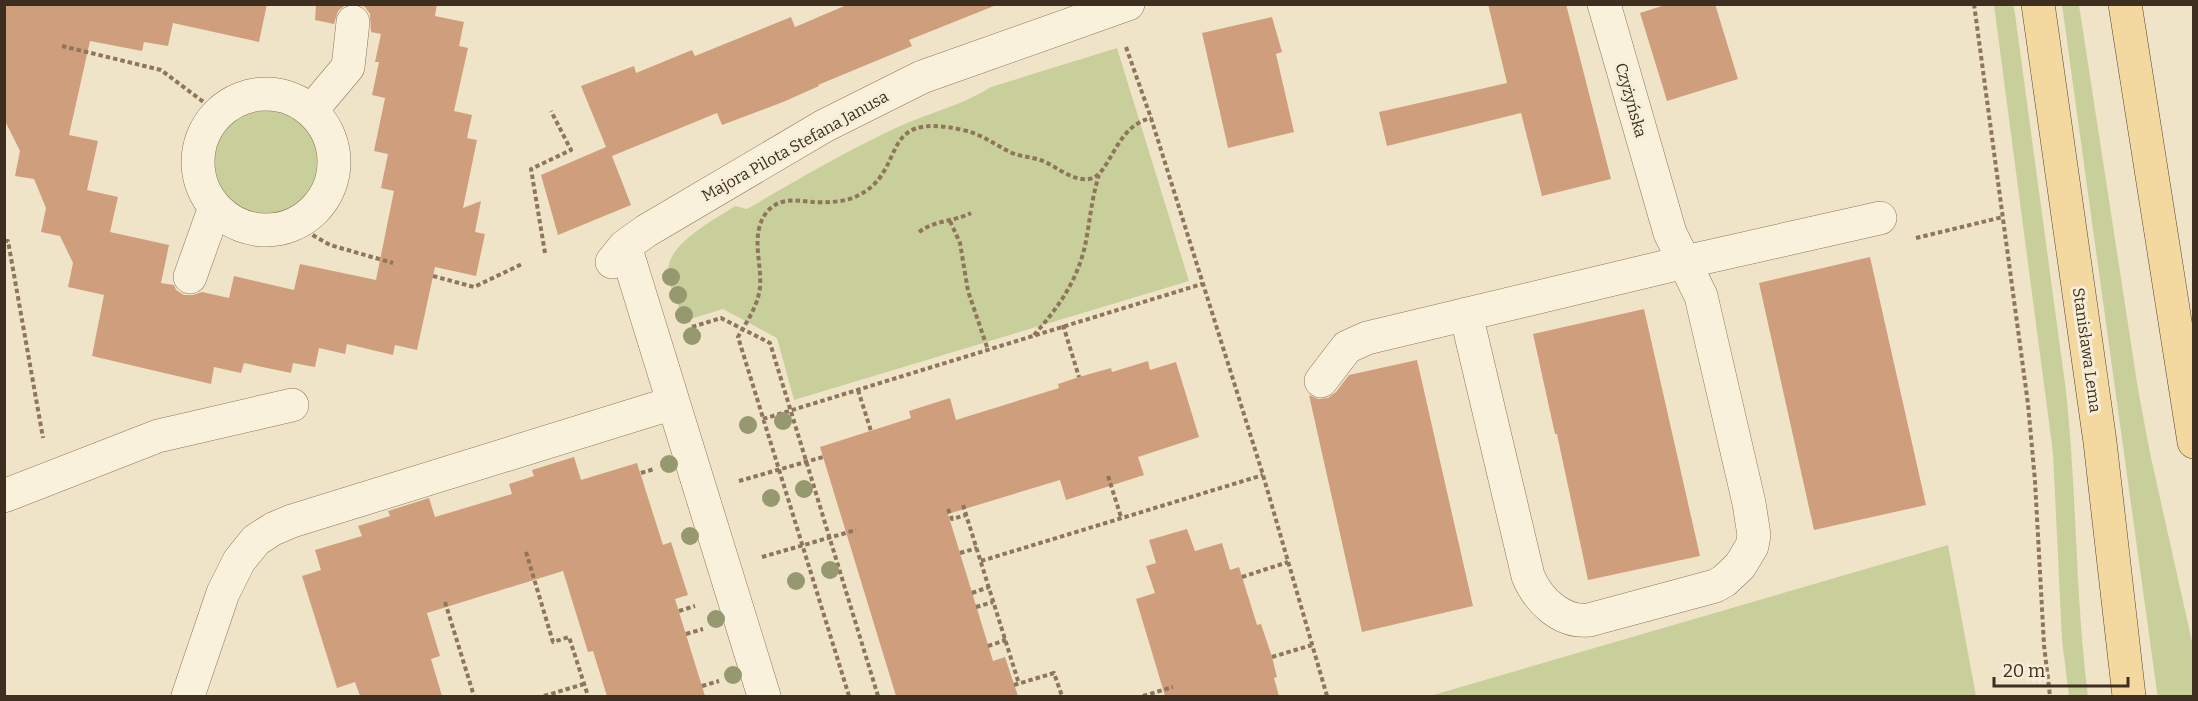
<svg xmlns="http://www.w3.org/2000/svg" width="2198" height="701" viewBox="0 0 2198 701" font-family="Bitter,serif">
<rect width="100%" height="100%" fill="#f0e4c8"/>
<path fill="#c9cf9b" d="M 1994,5 L 2013,5 L 2015,14 L 2066,391 C 2077,492 2075,595 2088,696 L 2069,696 L 2062,640 L 2053,453 Z
M 2062,5 L 2079,5 L 2138,389 L 2150,453 L 2193,646 L 2193,696 L 2158,696 L 2157,692 Z
M 1117,48 L 1189,281 L 794,400 L 777,338 L 723,309 L 684,321 C 679,306 669,288 668,272 C 667,243 715,220 735,206 L 747,209 C 797,180 846,151 898,127 C 928,113 963,105 991,87 Z
M211 164a56 56 0 1 1 112 0a56 56 0 1 1-112 0Z
M 1948,545 L 1976,696 L 1430,696 Z"/>
<path fill="#cf9f7d" d="M 4,4 L 267,4 L 259,42 L 173,23 L 168,46 L 144,42 L 142,51 L 90,41 L 69,135 L 98,141 L 87,190 L 118,197 L 110,232 L 169,245 L 161,283 L 174,285 L 176,290 L 184,295 L 193,295 L 202,292 L 229,298 L 234,276 L 294,290 L 300,264 L 376,280 L 394,191 L 381,188 L 388,154 L 374,151 L 385,98 L 372,95 L 379,62 L 375,62 L 381,34 L 371,32 L 370,14 L 365,7 L 358,4 L 437,4 L 435,16 L 464,22 L 459,46 L 468,48 L 454,111 L 472,115 L 467,138 L 477,140 L 463,208 L 481,201 L 475,232 L 485,234 L 476,276 L 435,267 L 417,350 L 395,345 L 393,355 L 347,344 L 345,354 L 319,348 L 315,367 L 293,363 L 291,373 L 244,363 L 241,373 L 214,367 L 211,384 L 92,356 L 104,295 L 68,287 L 73,263 L 60,236 L 41,232 L 46,208 L 34,179 L 15,176 L 20,151 L 4,119 Z
M 316,4 L 347,4 L 338,11 L 334,24 L 315,20 Z
M 849,4 L 994,6 L 909,40 L 912,46 L 818,85 L 819,86 L 783,102 L 722,125 L 717,113 L 612,156 L 631,205 L 558,235 L 541,175 L 606,147 L 581,86 L 634,66 L 636,73 L 692,50 L 695,56 L 791,17 L 795,27 Z
M 1488,4 L 1566,4 L 1611,179 L 1542,196 L 1521,113 L 1387,146 L 1379,112 L 1507,83 Z
M 1668,4 L 1715,4 L 1738,79 L 1667,101 L 1640,13 Z
M 1272,17 L 1282,52 L 1276,54 L 1294,132 L 1228,148 L 1202,33 Z
M 1870,257 L 1926,505 L 1814,530 L 1759,283 Z
M 1644,309 L 1700,556 L 1588,580 L 1557,434 L 1555,434 L 1533,334 Z
M 1417,360 L 1473,606 L 1362,632 L 1309,395 L 1318,399 L 1328,398 L 1336,392 L 1349,375 Z
M 1148,361 L 1150,370 L 1176,362 L 1199,437 L 1138,457 L 1144,475 L 1066,500 L 1060,480 L 948,514 L 993,661 L 1005,657 L 1018,696 L 896,696 L 820,447 L 911,418 L 909,411 L 950,398 L 956,420 L 1059,388 L 1058,384 L 1079,377 L 1111,368 L 1112,372 Z
M 574,457 L 581,480 L 637,463 L 663,545 L 671,542 L 688,595 L 675,599 L 705,696 L 607,696 L 593,651 L 588,652 L 563,571 L 427,613 L 440,656 L 431,659 L 442,696 L 360,696 L 355,682 L 337,688 L 302,576 L 321,570 L 315,550 L 362,536 L 358,526 L 390,516 L 388,511 L 429,498 L 435,517 L 512,494 L 509,484 L 534,476 L 532,470 Z
M 1187,529 L 1195,551 L 1222,543 L 1230,570 L 1239,567 L 1257,625 L 1261,624 L 1272,657 L 1277,677 L 1274,678 L 1279,696 L 1165,696 L 1136,599 L 1155,593 L 1146,566 L 1156,563 L 1149,540 Z"/>
<g fill="none" stroke-linecap="round" stroke-linejoin="round">
<g stroke="#8d765c" stroke-width="34">
<path id="minor" d="M198 162a68 68 0 1 1 136 0a68 68 0 1 1-136 0Z
M 311,111 L 348,67 L 353,22
M 625,246 L 764,696
M 612,262 L 625,246 L 646,231 L 824,126 L 922,77 L 1128,4
M 190,277 L 215,207
M 1466,314 L 1528,576 C 1538,600 1561,623 1589,620 L 1715,586 L 1724,581 L 1740,566 L 1752,546 L 1754,535 L 1749,503 L 1701,296 L 1670,233 L 1604,4
M 1321,381 L 1347,347 L 1367,338 L 1685,262 L 1880,218
M 4,496 L 158,436 L 292,405
M 188,696 L 223,593 L 239,561 L 256,540 L 273,529 L 292,521 L 673,403"/>
</g>
<g stroke="#5b4430" stroke-width="34">
<path id="major" d="M 2038,4 L 2100,442 L 2129,696
M 2125,4 L 2194,442"/>
</g>
<path stroke="#8d765c" stroke-width="4" stroke-dasharray="4.5 3" stroke-linecap="butt" d="M 1974,4 L 2028,404 L 2035,481 L 2044,645 L 2050,696
M 62,46 L 161,70 L 218,113
M 1126,47 L 1151,118 L 1263,475 L 1327,696
M 950,221 L 960,243 L 968,291 L 988,350
M 293,224 L 330,245 L 393,263
M 919,232 C 935,220 953,222 971,213
M 1916,238 L 2003,217
M 4,241 L 8,241 L 43,438
M 545,253 L 531,169 L 571,150 L 551,111
M 433,276 L 474,287 L 522,264
M 1063,325 L 1079,377
M 692,327 L 721,318 L 770,343 L 878,696
M 1034,335 C 1059,307 1079,278 1086,241 C 1090,219 1092,197 1099,175
M 858,390 L 871,431
M 763,419 L 1202,284
M 641,473 L 654,469
M 1108,476 L 1121,517
M 739,481 L 823,457
M 963,505 L 1019,684
M 948,509 L 952,519 L 966,515
M 526,552 L 553,642 L 569,637 L 588,696
M 960,553 L 977,548
M 762,557 L 856,530
M 981,561 L 1263,475
M 1242,577 L 1288,562
M 972,593 L 989,587
M 445,602 L 474,696
M 976,607 L 993,602
M 679,611 L 695,606
M 686,634 L 703,629
M 988,646 L 1006,640
M 1272,657 L 1312,645
M 1014,685 L 1054,673 L 1062,696
M 702,686 L 719,681
M 544,696 L 584,684
M 849,696 L 738,337 C 747,321 758,306 760,287 C 762,264 751,238 764,216 C 776,197 794,200 813,202 C 826,203 845,202 857,196 C 910,171 874,110 963,130 C 982,134 995,145 1012,153 C 1022,157 1033,157 1043,161 C 1057,167 1072,181 1089,179 C 1111,176 1114,126 1151,118
M 1143,696 L 1173,687"/>
<use href="#minor" stroke="#faf1dc" stroke-width="33"/>
<use href="#major" stroke="#f3d9a0" stroke-width="33"/>
</g>
<g fill="#96986f">
<circle cx="671" cy="277" r="9"/>
<circle cx="678" cy="295" r="9"/>
<circle cx="684" cy="315" r="9"/>
<circle cx="692" cy="336" r="9"/>
<circle cx="783" cy="421" r="9"/>
<circle cx="748" cy="425" r="9"/>
<circle cx="669" cy="464" r="9"/>
<circle cx="804" cy="489" r="9"/>
<circle cx="771" cy="498" r="9"/>
<circle cx="690" cy="536" r="9"/>
<circle cx="830" cy="570" r="9"/>
<circle cx="796" cy="581" r="9"/>
<circle cx="716" cy="619" r="9"/>
<circle cx="733" cy="675" r="9"/>
</g>
<g text-anchor="middle" dominant-baseline="central" stroke-width="6" stroke-linejoin="round" paint-order="stroke">
<g font-size="16" fill="#3d2e20" stroke="#f7eed8">
<text transform="translate(1631 100) rotate(74)">Czyżyńska</text>
<text transform="translate(795 146) rotate(-29)">Majora Pilota Stefana Janusa</text>
<text transform="translate(2087 350) rotate(82)">Stanisława Lema</text>
</g>
</g>
<rect width="2198" height="701" fill="none" stroke="#3d2e20" stroke-width="12"/>
<path d="M1994 677v9h134v-9" fill="none" stroke="#3d2e20" stroke-width="3"/>
<text x="2003" y="677" font-size="18" fill="#3d2e20" stroke="#f7eed8" stroke-width="4.5" paint-order="stroke">20 m</text>
</svg>
